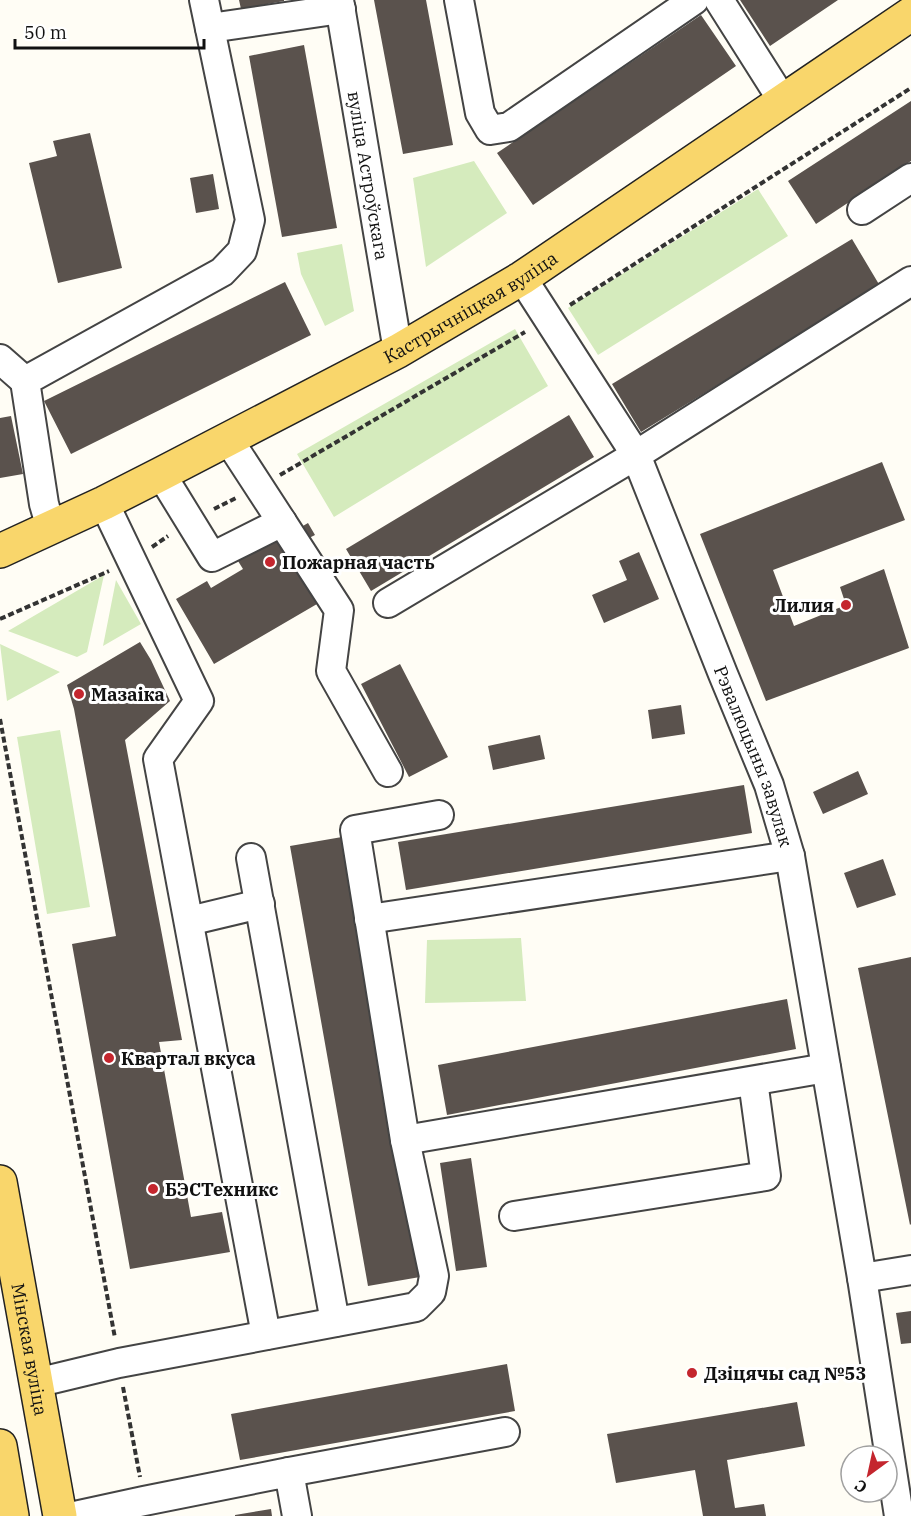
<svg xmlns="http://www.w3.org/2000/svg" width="911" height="1516" viewBox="0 0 911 1516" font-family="'IBM Plex Serif',serif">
<rect width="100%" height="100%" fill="#fffdf5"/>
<path fill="#d5ebbd" d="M 474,161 L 507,213 L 426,267 L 413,178 Z
M 758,189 L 788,236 L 598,355 L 568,308 Z
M 342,244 L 354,311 L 325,326 L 301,274 L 297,253 Z
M 515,329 L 548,386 L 334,517 L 297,454 Z
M 104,575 L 87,652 L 77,657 L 8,631 Z
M 116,580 L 141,624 L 103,646 Z
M 0,644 L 60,672 L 7,701 Z
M 60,730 L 90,907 L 47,914 L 17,737 Z
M 521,938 L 526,1001 L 425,1003 L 427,940 Z"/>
<path fill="#5a524d" d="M 239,0 L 284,0 L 284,1 L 241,9 Z
M 374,0 L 426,0 L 453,145 L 403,154 Z
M 740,0 L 838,0 L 770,46 Z
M 701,15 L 736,66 L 533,205 L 497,153 Z
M 304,45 L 337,228 L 282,237 L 249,56 Z
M 911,101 L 911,161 L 816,224 L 788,181 Z
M 90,133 L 122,268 L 58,283 L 29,163 L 57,156 L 53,141 Z
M 213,174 L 219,209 L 196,213 L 190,178 Z
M 852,239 L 880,286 L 641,432 L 612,384 Z
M 285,282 L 311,335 L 71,454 L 44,401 Z
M 569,415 L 594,457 L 371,591 L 346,549 Z
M 11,416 L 23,474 L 0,478 L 0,418 Z
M 882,462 L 905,520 L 773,570 L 794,626 L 846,605 L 840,587 L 884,569 L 909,648 L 766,701 L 700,534 Z
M 308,523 L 315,535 L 303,541 L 296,530 Z
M 278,537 L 317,604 L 214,664 L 176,599 L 207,581 L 211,588 L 243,569 L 238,561 Z
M 639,552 L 659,599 L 604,623 L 592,595 L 627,580 L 619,561 Z
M 140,642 L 151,660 L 170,701 L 125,740 L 182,1040 L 159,1042 L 191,1217 L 222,1212 L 230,1252 L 130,1269 L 72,944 L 116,936 L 74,709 L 67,685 Z
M 400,664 L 448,757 L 409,777 L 361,684 Z
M 681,705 L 685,734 L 652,739 L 648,710 Z
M 540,735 L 545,759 L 493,770 L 488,746 Z
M 858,771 L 868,794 L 823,814 L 813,792 Z
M 744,785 L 752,833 L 406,890 L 398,842 Z
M 342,837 L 420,1277 L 368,1286 L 290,846 Z
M 883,859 L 896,895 L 857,908 L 844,873 Z
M 911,957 L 911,1224 L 910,1225 L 858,968 Z
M 787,999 L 796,1049 L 447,1115 L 438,1065 Z
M 471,1158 L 487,1267 L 456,1271 L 440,1163 Z
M 911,1311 L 911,1343 L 901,1344 L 896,1313 Z
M 507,1364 L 515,1411 L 240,1460 L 231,1414 Z
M 797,1402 L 805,1446 L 727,1460 L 735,1508 L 764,1504 L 766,1516 L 703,1516 L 695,1470 L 616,1483 L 607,1434 Z
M 271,1509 L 272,1516 L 235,1516 L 235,1515 Z"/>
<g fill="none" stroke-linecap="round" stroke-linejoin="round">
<g stroke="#444" stroke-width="32">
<g id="minor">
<path id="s1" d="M 339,0 L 398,351"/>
<path d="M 459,0 L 480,113 L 490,130 L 509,127 L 694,0"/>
<path d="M 719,0 L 783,101"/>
<path d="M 210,28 L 341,9"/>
<path d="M 862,210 L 911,178"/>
<path id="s2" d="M 522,278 L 636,455 L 723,674 L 769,785 L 790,856 L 862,1278 L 899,1516"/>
<path d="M 0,359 L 25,381"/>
<path d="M 161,474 L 212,557 L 282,522 L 228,439"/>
<path d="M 104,503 L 199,701 L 158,759 L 266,1335"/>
<path d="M 282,522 L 339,610 L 331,671 L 388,772"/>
<path d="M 51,528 L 44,504 L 25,381 L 222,272 L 242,251 L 250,220 L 204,0"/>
<path d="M 388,603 L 636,455 L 911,281"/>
<path d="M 251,858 L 335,1322"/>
<path d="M 369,919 L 790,856"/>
<path d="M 189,921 L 260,904"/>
<path d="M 405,1140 L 826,1068"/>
<path d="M 514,1216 L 766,1176 L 753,1081"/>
<path d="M 862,1278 L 911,1270"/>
<path d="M 36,1383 L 119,1363 L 416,1307 L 431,1292 L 434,1276 L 405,1140 L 355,830 L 439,815"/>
<path d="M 289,1472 L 505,1432"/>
<path d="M 75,1516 L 144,1501 L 289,1472 L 297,1516"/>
</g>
</g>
<g stroke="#222" stroke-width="36">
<g id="major">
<path id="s3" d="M 0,551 L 104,503 L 161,474 L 398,351 L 522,278 L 911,14"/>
<path id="s4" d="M 0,1182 L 60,1516"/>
<path d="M 0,1446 L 12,1516"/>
</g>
</g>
<path stroke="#333" stroke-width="4" stroke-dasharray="6 3" stroke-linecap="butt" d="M 570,305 L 911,88
M 280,475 L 525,332
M 214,509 L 236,498
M 152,547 L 168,536
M 0,619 L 109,571
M 0,719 L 115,1338
M 123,1387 L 140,1477"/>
<use href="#minor" stroke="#fff" stroke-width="28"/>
<use href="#major" stroke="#f9d66b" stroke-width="33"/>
</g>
<g fill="#c4262e" stroke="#fff" stroke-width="2">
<circle cx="270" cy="562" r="6"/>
<circle cx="846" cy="605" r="6"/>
<circle cx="79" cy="694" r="6"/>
<circle cx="109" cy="1058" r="6"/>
<circle cx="153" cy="1189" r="6"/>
<circle cx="692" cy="1373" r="6"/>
</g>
<g text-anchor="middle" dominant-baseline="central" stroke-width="6" stroke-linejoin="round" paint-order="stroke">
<g font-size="18" fill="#111" stroke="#fff">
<text stroke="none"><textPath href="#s1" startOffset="178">вуліца Астроўскага</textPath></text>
<text stroke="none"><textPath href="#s3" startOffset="530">Кастрычніцкая вуліца</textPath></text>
<text stroke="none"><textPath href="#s2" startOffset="534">Рэвалюцыны завулак</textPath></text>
<text stroke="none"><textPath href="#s4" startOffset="170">Мінская вуліца</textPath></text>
</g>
<g font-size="18" font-weight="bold" fill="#111" stroke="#fff" text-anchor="start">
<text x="282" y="562">Пожарная часть</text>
<text x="834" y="605" text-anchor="end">Лилия</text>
<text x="91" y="694">Мазаіка</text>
<text x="121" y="1058">Квартал вкуса</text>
<text x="165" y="1189">БЭСТехникс</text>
<text x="704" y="1373">Дзіцячы сад №53</text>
</g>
</g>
<g transform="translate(869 1474) rotate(213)"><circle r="28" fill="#ffffff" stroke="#a0a0a0" stroke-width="1.5"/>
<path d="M0-4.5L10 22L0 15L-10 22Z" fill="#c4262e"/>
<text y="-9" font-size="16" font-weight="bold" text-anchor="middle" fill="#111111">С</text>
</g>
<path d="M15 39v9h189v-9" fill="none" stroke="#111111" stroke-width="3"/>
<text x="24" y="39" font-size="18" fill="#111111" stroke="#ffffff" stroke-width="4.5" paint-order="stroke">50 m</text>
</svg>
